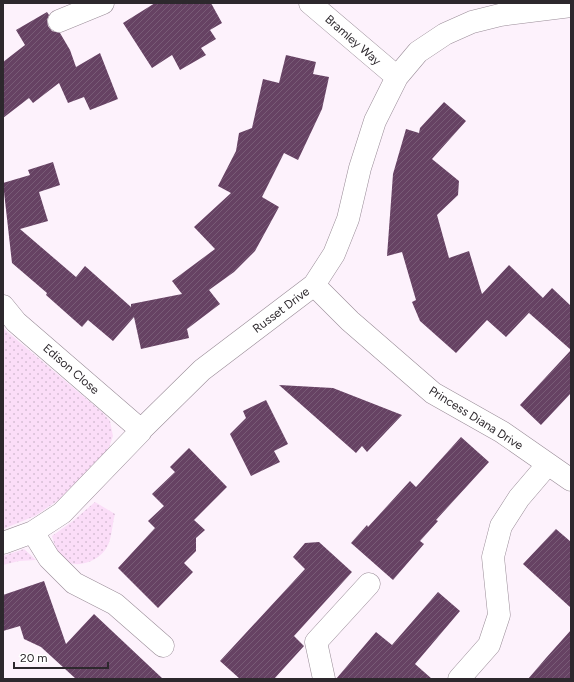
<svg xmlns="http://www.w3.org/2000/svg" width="574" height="682" viewBox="0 0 574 682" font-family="Figtree,sans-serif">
<defs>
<pattern id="grass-dots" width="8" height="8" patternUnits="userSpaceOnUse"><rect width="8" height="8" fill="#fbddf8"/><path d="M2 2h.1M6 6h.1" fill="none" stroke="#d7bed5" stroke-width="1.8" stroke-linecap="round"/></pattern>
<pattern id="building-hatch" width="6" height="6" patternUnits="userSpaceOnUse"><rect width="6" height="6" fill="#664263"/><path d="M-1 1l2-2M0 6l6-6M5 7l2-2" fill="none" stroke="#785b76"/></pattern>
</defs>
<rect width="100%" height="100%" fill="#fdf2fc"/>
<path fill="url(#grass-dots)" d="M 3,328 L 103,413 L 110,421 L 113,436 L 107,453 L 60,499 L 35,516 L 3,529 Z
M 95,502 L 115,514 C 112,524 112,538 107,547 C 99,562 72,572 60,556 C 56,551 54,542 52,536 L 73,521 Z
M 24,549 L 36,560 L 19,561 L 3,565 L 3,556 Z"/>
<path fill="url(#building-hatch)" d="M 155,3 L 211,3 L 222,23 L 210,30 L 216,39 L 201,48 L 206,55 L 180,70 L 172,55 L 152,68 L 123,23 Z
M 47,12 L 49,15 L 47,20 L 48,26 L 52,31 L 60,33 L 70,50 L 76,67 L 100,53 L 118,99 L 90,110 L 84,97 L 68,103 L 59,83 L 33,103 L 29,98 L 3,118 L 3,62 L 25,45 L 16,30 Z
M 286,55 L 316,62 L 313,74 L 329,77 L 322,109 L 298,160 L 284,153 L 262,197 L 279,207 L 255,251 L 234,272 L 209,290 L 220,304 L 187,329 L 189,338 L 141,349 L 134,317 L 113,341 L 88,320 L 82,327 L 46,295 L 47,293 L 12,263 L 3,183 L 30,175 L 28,170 L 53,162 L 60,185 L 39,192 L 48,221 L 20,229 L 76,277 L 85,266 L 131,307 L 131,304 L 182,294 L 172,281 L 215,249 L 194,227 L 231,193 L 218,186 L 236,151 L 239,133 L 252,128 L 263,79 L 279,83 Z
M 444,102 L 466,121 L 432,159 L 459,181 L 458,195 L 437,215 L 449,258 L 469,251 L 482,294 L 509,265 L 543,298 L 506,337 L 487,320 L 456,353 L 420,321 L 412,302 L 416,300 L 402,252 L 387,256 L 393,174 L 406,129 L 419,133 L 420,128 Z
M 552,288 L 571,306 L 571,393 L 541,425 L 520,405 L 571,350 L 529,313 Z
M 279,385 L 333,388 L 402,415 L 367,452 L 362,446 L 356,453 Z
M 266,400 L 288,444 L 274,451 L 280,462 L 251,476 L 230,434 L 246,418 L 243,411 Z
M 461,437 L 489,462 L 436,520 L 438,521 L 420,541 L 424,544 L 393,580 L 351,543 L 367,525 L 368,527 L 410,481 L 416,487 Z
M 189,448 L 227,487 L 194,520 L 205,530 L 196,538 L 196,551 L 184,563 L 193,572 L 158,608 L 118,568 L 155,528 L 148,521 L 164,506 L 152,494 L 175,472 L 170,467 Z
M 556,529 L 571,542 L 571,608 L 523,564 Z
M 319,542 L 352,572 L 294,636 L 304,646 L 274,679 L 240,679 L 220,661 L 305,569 L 293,557 L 305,543 Z
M 44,581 L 66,644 L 94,614 L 163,679 L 76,679 L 41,647 L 24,639 L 20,626 L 3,631 L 3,595 Z
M 438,592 L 460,611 L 415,664 L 432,679 L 336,679 L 376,632 L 392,645 Z
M 571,630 L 571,679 L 528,679 L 546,658 Z"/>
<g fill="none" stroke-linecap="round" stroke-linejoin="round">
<g stroke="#998c97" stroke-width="23">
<path id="minor" d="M 310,3 L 397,77
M 59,21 L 103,3
M 314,285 L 350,321 L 433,393 L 502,432 L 571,480
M 3,306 L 16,322 L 141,430
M 33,532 L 49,558 L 74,583 L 115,604 L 163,646
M 3,543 L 33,532 L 62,513 L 141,431 L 141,430 L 202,370 L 314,285 L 334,254 L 348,219 L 360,168 L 375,121 L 397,77 L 418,52 L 445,34 L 472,22 L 500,15 L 571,6
M 324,679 L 316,642 L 369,584
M 459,679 L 489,645 L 499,615 L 493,557 L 501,526 L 519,498 L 548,464"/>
</g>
<use href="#minor" stroke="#fff" stroke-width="22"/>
</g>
<g text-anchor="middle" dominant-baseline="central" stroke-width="4" stroke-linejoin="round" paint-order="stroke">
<g font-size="12" fill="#2d282d" stroke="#fff">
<text transform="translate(353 40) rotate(41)">Bramley Way</text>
<text transform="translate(281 310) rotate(-37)">Russet Drive</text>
<text transform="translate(71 369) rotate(41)">Edison Close</text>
<text transform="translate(476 418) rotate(32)">Princess Diana Drive</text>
</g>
</g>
<rect width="574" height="682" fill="none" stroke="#2d282d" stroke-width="8"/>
<path d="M14 662v6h94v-6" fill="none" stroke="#2d282d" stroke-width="2"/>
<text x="20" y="662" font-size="12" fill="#2d282d" stroke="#ffffff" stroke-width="3" paint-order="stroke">20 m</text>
</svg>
